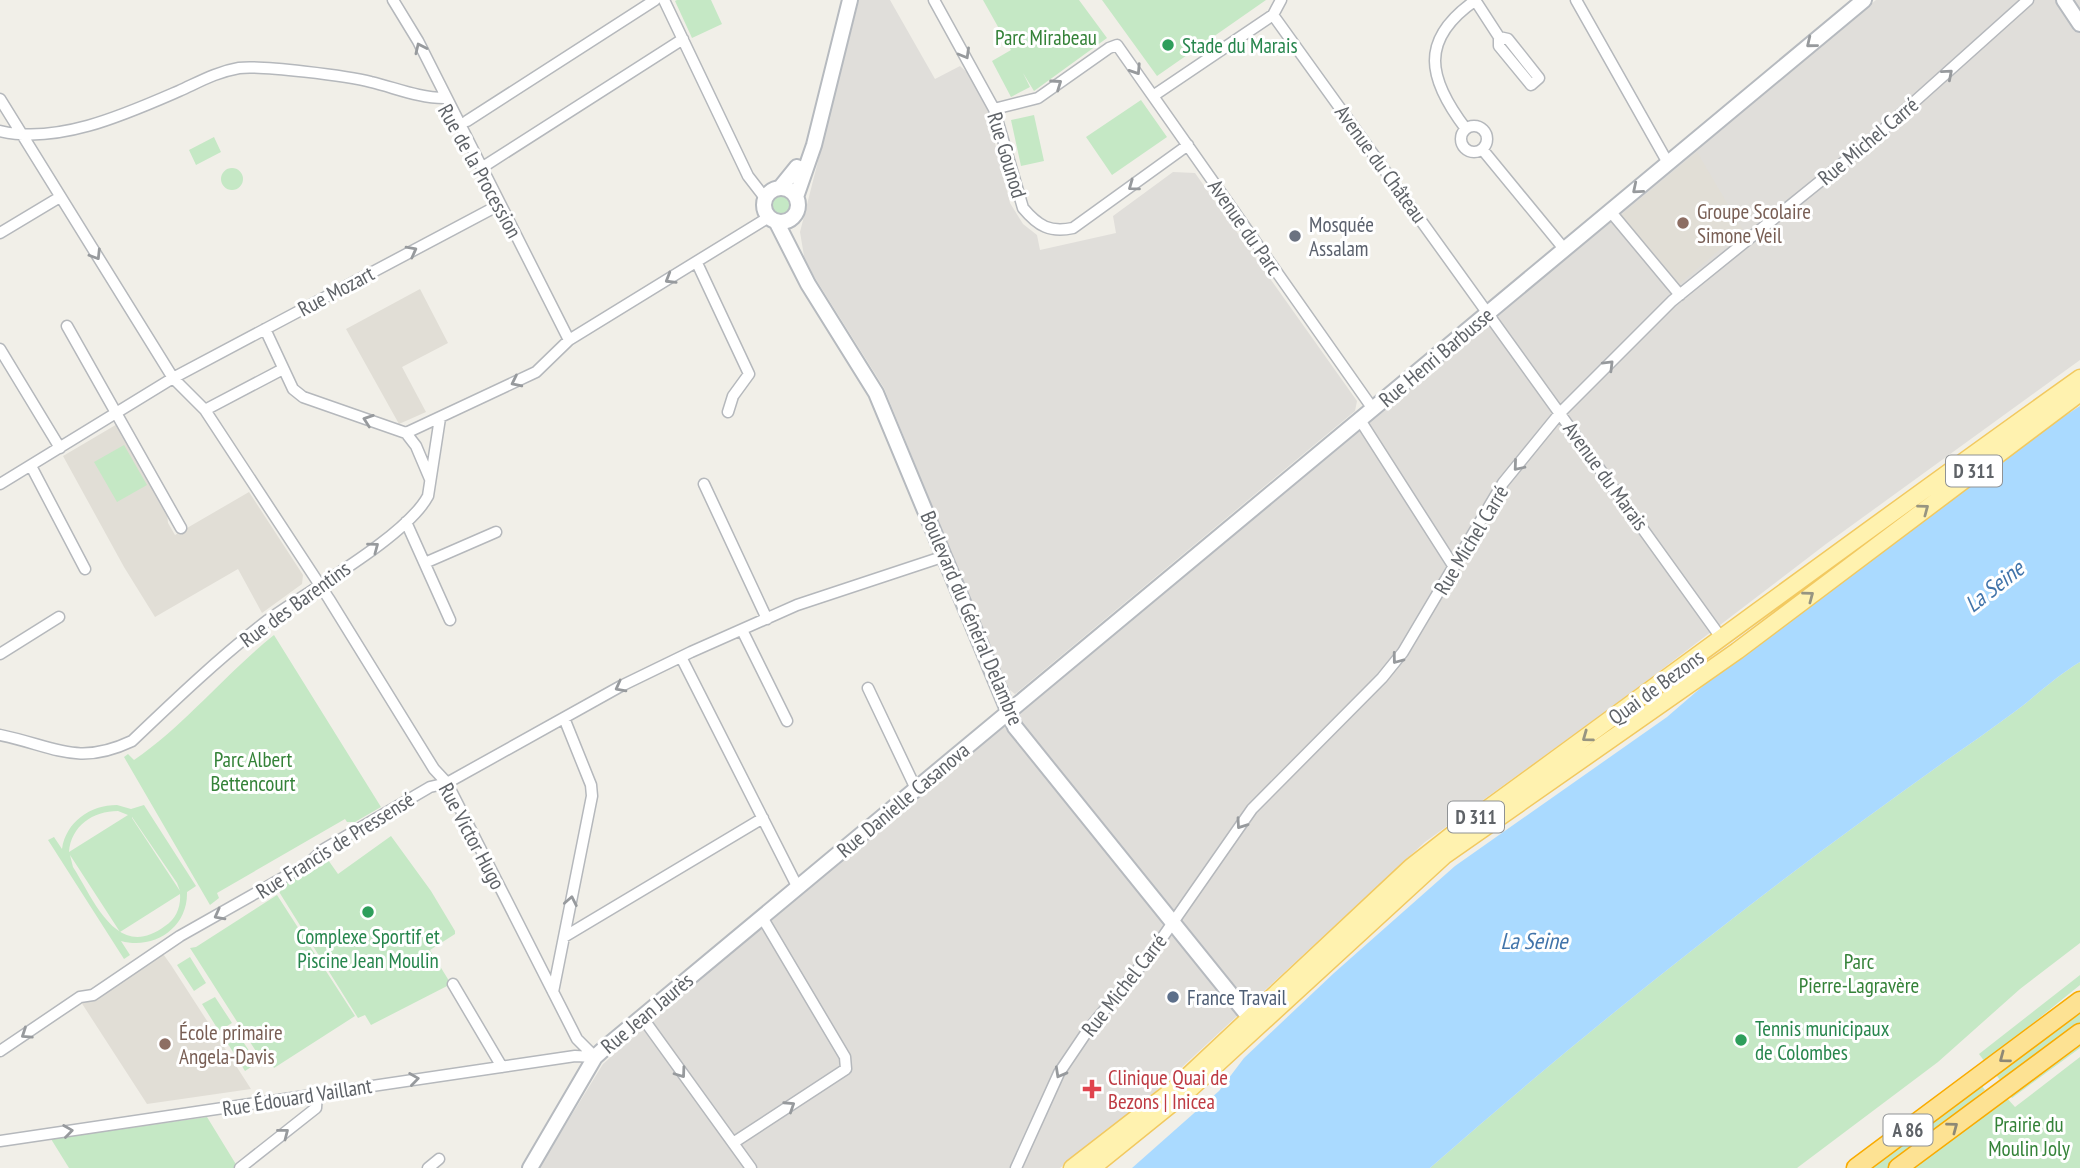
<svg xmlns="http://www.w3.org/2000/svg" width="2080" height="1168" viewBox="0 0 2080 1168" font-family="'PT Sans Narrow',sans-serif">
<rect width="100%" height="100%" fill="#f1efe8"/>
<path fill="#e0deda" d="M 859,0 L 890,0 L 935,79 L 960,66 L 972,77 L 993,116 L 990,123 L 1010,203 L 1023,224 L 1037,235 L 1040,250 L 1116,233 L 1113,216 L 1173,172 L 1195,173 L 1357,401 L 1355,411 L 1015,694 L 1006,687 L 884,388 L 805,262 L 800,232 Z
M 1876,0 L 2080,0 L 2080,360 L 1826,544 L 1627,696 L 1425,842 L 1154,1093 L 1060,1168 L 539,1168 L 603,1064 L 656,1017 L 898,812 L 1005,726 Z"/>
<path fill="#e1ded6" d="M 1697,152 L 1743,230 L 1679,284 L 1621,215 Z
M 420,289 L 448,343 L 402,367 L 426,412 L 399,424 L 346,329 Z
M 119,423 L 166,503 L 168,523 L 175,535 L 249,492 L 303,575 L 302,584 L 262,613 L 238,569 L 155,617 L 124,567 L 63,456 Z
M 161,951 L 171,965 L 251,1089 L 147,1104 L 81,1002 Z"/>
<path fill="#c5e8c5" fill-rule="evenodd" d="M 677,0 L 711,0 L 722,24 L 692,38 L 675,1 Z
M 983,0 L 1079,0 L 1107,38 L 1034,91 L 1023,73 L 1030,87 L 1011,97 L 992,61 L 1011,50 Z
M 1102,0 L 1266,0 L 1157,76 Z
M 1141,100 L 1167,137 L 1112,175 L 1086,137 Z
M 1034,115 L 1044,161 L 1021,166 L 1011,120 Z
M 214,137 L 221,152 L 196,165 L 189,150 Z
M221 179a11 11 0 1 1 22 0a11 11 0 1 1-22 0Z
M770 204a11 11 0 1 1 22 0a11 11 0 1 1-22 0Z
M 124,445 L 147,485 L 117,502 L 94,462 Z
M 274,635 L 381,807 L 355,822 L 347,822 L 345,819 L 217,893 L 219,898 L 210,905 L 124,757 L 128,754 L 134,760 C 185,725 225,674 274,635 Z
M 2080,662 L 2080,943 L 2020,989 L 1938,1062 L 1797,1168 L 1430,1168 C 1594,1024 1766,888 1944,762 C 1967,746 1990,730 2013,713 C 2036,696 2055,677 2080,662 Z
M 117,805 L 131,809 L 144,805 L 196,886 L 187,892 C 188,928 154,950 121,941 L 130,955 L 124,959 L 48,840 L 54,837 L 62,849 C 66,822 90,805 117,805 ZM 118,811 L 128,815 L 69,852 C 71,826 93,811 118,811 ZM 132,817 L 177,883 L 180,891 L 132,818 ZM 70,855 L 120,932 L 180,894 C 181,907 176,919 165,926 C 117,962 94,900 73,867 Z
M 391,836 L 431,891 L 455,931 L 455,934 L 430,950 L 451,984 L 371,1025 L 365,1015 L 358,1018 L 276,887 L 326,857 L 338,874 Z
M 277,895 L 355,1016 L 274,1068 L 271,1063 L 266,1067 L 190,948 L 196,947 Z
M 190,957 L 206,983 L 194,991 L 177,965 Z
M 2080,975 L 2080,985 L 1985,1062 L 1979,1054 Z
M 215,997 L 232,1023 L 219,1031 L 202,1004 Z
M 2080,1009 L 2080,1025 L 2000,1080 L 1994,1072 Z
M 240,1037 L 257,1063 L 245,1071 L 228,1044 Z
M 2080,1043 L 2080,1048 L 2012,1098 L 2009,1095 Z
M 2080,1057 L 2080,1168 L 1911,1168 L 2006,1097 L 2015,1107 Z
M 1979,1082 L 1985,1090 L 1964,1107 L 1965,1112 L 1890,1168 L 1864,1168 Z
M 207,1117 L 237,1166 L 233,1168 L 69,1168 L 51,1139 Z"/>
<path fill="#aadaff" d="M 2080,406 L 2080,662 C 2055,677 2036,696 2013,713 C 1990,730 1967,746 1944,762 C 1766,888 1594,1024 1430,1168 L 1132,1168 L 1219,1091 L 1244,1058 L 1334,973 L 1455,866 L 1667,717 L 1711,679 L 2014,449 Z"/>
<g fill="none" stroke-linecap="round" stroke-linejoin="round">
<g stroke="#b5b8bc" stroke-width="13">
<path id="street" d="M 393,0 L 418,41 L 569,340
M 664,0 L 748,176 L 765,198
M 934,0 L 994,109 L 1023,208 C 1038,226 1050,233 1073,228 L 1188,145
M 1475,0 L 1499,37 L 1499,46 L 1531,85 L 1539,78 L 1508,39 L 1499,37
M 1576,0 L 1668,163
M 1273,15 L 1722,639
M 1273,15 L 1281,0
M 1153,96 L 1273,15
M 0,99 L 173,378 L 205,410 L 329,599 L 434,769 L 447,783 L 577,1039 L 595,1057
M 994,109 L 1038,98 L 1109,48 L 1117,45 L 1373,409
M 467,121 L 655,0
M1461 139a13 13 0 1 1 26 0a13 13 0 1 1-26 0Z
M 1466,129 C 1428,79 1418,40 1476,0
M 0,131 C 58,145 126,114 179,91 C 199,82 216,72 239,68 C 260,65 349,76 371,82 C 396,88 419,98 444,98
M 1482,149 L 1565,250
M 486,165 L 683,39
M 1610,211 L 1680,295
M 0,233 L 60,197
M 697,263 L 749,374 L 733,396 L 728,412
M 67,326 L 181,528
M 265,329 L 293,389 L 303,397 L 406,433 L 416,446 L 430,479
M 0,349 L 60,448
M 205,410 L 283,369
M 1360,420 L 1454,567
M 406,433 L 536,372 L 569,340 L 769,217
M 31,466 L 85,569
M 0,484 L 173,378 L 499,205
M 704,484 L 767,619
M 406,522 L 450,620
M 427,562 L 496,532
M 742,630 L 787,721
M 0,654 L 59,617
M 681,657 L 798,888
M 868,688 L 916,789
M 0,735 C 54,746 77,767 132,741 C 176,699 220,657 268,620 C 309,590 406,537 428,496 L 440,418
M 564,937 L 763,818
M 453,984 L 502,1067
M 553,992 L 592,796 L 591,785 L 564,718
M 642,1017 L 751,1168
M 0,1051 L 80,997 L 93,995 L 180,936 L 309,863 L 324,849 L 430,787 L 447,783 L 621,686 L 691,652 L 797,605 L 945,556
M 0,1141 L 575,1056 L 595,1057
M 733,1143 L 846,1069 L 845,1057 L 762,917
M 240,1168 L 316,1108 L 317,1093
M 428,1168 L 439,1159
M 1016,1168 L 1059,1073 L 1088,1030 L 1153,951 L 1252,809 L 1382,678 L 1403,652 L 1503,483 L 1560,413 L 1672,301 L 1875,137 L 2028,0"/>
</g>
<g stroke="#b6babf" stroke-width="18">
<path id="secondary" d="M 2064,0 L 2080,24
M 780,188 L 797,167
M764 205a17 17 0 1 1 34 0a17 17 0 1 1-34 0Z
M 796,197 L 814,145 L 850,0
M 776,221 L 808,284 L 876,393 L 1015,727 L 1249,1017
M 530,1168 L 595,1057 L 606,1047 L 1864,0"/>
</g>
<g stroke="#f2c960" stroke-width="19">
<path id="primary" d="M 1072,1168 L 1174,1089 L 1411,867 L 1453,834 C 1662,682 1869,528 2080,378
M 1092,1168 L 1191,1088 L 1444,856 L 1737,651 L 2080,393"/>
</g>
<g stroke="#f9ab00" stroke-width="21">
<path id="highway" d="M 1856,1168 L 2080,1001
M 1898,1168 L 2080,1033"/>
</g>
<use href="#street" stroke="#fff" stroke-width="10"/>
<use href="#secondary" stroke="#fff" stroke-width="14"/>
<use href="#primary" stroke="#fff2af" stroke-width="16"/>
<use href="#highway" stroke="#fde293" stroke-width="18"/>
</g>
<defs><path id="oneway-chevron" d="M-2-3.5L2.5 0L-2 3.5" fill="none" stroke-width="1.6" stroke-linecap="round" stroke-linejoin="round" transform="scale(1.75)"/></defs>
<g stroke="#979a9d">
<use href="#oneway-chevron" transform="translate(1811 43) rotate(141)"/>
<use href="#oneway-chevron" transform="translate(420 48) rotate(-115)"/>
<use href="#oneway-chevron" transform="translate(965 54) rotate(60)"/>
<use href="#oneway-chevron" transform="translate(1136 70) rotate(57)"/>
<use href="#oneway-chevron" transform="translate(1948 74) rotate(-41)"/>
<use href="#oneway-chevron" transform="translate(1057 84) rotate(-35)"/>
<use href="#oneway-chevron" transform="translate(1133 186) rotate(144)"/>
<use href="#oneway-chevron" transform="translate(1637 189) rotate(140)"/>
<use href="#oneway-chevron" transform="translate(412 251) rotate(-28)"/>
<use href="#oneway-chevron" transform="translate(96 255) rotate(58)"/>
<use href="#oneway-chevron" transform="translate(670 279) rotate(149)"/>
<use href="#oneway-chevron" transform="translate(1609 365) rotate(-45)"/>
<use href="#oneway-chevron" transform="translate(516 382) rotate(154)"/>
<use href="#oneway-chevron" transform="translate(368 420) rotate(-161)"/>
<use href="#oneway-chevron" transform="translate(1518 466) rotate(130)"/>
<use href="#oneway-chevron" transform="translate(374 547) rotate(-37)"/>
<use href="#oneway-chevron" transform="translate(1397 659) rotate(127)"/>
<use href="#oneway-chevron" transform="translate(620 687) rotate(152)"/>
<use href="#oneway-chevron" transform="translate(1241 824) rotate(125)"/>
<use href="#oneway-chevron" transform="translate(571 901) rotate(-79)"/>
<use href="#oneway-chevron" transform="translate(219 915) rotate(152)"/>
<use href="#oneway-chevron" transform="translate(26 1034) rotate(146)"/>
<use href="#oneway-chevron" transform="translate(681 1073) rotate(54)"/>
<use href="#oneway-chevron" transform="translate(1060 1073) rotate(119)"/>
<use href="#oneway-chevron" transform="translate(414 1079) rotate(-8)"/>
<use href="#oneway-chevron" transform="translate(790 1106) rotate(-33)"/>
<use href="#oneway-chevron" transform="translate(68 1131) rotate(-8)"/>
<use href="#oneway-chevron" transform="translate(284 1133) rotate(-38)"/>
</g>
<g stroke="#979581">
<use href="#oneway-chevron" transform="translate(1924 509) rotate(-37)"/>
<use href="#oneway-chevron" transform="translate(1809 596) rotate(-37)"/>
<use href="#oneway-chevron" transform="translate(1587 737) rotate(144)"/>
</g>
<g stroke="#8e8975">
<use href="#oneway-chevron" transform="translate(2004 1058) rotate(143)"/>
<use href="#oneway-chevron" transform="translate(1953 1127) rotate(-37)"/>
</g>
<g fill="#2e9e5b" stroke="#fff" stroke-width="2.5">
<circle cx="1168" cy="45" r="7"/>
<circle cx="368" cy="912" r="7"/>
<circle cx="1741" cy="1040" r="7"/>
</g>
<g fill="#8d6e63" stroke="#fff" stroke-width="2.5">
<circle cx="1683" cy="223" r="7"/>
<circle cx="165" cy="1044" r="7"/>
</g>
<circle fill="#6b7280" stroke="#fff" stroke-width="2.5" cx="1295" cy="236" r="7"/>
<circle fill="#5c6f8a" stroke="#fff" stroke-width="2.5" cx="1173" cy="997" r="7"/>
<path fill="#e0444e" stroke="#fff" stroke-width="2.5" d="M1088.5 1078.5h7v7h7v7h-7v7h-7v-7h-7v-7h7z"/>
<g text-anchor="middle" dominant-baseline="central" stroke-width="6" stroke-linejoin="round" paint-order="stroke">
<g fill="#fff" stroke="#8f9295" stroke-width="2">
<rect x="1946" y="455.5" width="56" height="31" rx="5"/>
<rect x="1448" y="801.5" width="56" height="31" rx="5"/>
<rect x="1883.5" y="1114.5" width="49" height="31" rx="5"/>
</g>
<g font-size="19" font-weight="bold" fill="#5f6368">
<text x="1974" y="471">D 311</text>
<text x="1476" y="817">D 311</text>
<text x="1908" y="1130">A 86</text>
</g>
<g font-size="21" fill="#348238" stroke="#fff">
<text x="1046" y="37">Parc Mirabeau</text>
<text x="253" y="759">Parc Albert<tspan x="253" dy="24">Bettencourt</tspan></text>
<text x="1859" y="961">Parc<tspan x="1859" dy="24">Pierre-Lagravère</tspan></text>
<text x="2029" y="1124">Prairie du<tspan x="2029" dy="24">Moulin Joly</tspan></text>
</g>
<g font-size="21" fill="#27864d" stroke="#fff" text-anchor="start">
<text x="1182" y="45">Stade du Marais</text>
<text x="368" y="936" text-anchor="middle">Complexe Sportif et<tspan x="368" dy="24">Piscine Jean Moulin</tspan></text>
<text x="1755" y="1028">Tennis municipaux<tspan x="1755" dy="24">de Colombes</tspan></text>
</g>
<g font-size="21" fill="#5f6368" stroke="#fff">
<text transform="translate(1868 141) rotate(-40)">Rue Michel Carré</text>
<text transform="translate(1007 155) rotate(73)">Rue Gounod</text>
<text transform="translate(1381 164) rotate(54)">Avenue du Château</text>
<text transform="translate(480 171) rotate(61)">Rue de la Procession</text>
<text transform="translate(1245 227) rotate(55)">Avenue du Parc</text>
<text transform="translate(336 291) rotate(-28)">Rue Mozart</text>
<text transform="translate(1436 357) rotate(-40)">Rue Henri Barbusse</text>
<text transform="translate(1606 476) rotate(54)">Avenue du Marais</text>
<text transform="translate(1471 540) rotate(-59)">Rue Michel Carré</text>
<text transform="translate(295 604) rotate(-36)">Rue des Barentins</text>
<text transform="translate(972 618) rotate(67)">Boulevard du Général Delambre</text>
<text transform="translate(1656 687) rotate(-36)">Quai de Bezons</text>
<text transform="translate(903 800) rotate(-40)">Rue Danielle Casanova</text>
<text transform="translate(472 836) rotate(62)">Rue Victor Hugo</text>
<text transform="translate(335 845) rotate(-32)">Rue Francis de Pressensé</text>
<text transform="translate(1124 985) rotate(-52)">Rue Michel Carré</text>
<text transform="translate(647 1013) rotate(-40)">Rue Jean Jaurès</text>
<text transform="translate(297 1097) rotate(-9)">Rue Édouard Vaillant</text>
</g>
<g font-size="21" fill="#785e54" stroke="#fff" text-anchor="start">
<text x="1697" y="211">Groupe Scolaire<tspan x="1697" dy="24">Simone Veil</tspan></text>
<text x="179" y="1032">École primaire<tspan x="179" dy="24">Angela-Davis</tspan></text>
</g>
<g font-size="21" fill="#5b616d" stroke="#fff" text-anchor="start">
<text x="1309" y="224">Mosquée<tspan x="1309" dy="24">Assalam</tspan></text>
</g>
<g font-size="21" fill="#4e5e75" stroke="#fff" text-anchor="start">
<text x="1187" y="997">France Travail</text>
</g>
<g font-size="21" fill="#be3a42" stroke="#fff" text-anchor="start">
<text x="1108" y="1077">Clinique Quai de<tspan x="1108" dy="24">Bezons | Inicea</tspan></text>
</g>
<g font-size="23" font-style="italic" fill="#4174aa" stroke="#fff">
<text transform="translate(1994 586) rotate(-38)">La Seine</text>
<text x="1534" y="940">La Seine</text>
</g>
</g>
</svg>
